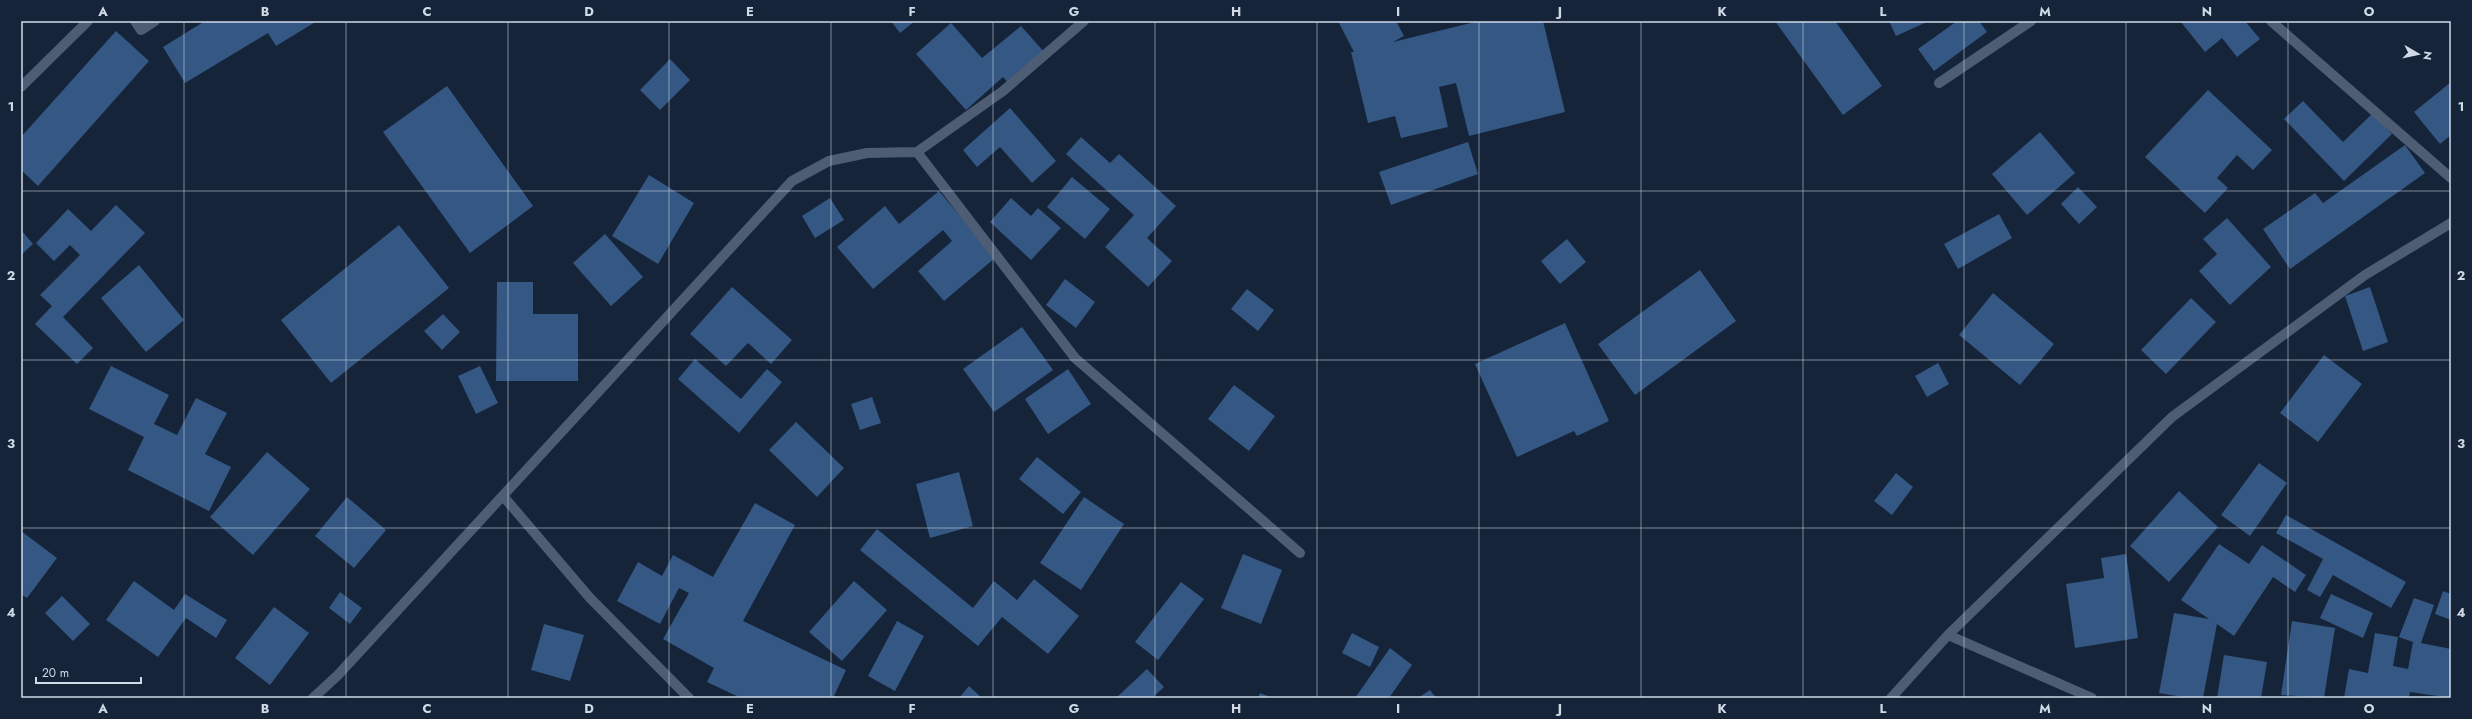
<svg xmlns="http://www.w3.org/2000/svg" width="2472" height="719" viewBox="0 0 2472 719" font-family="Jost,sans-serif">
<rect width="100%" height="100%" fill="#152438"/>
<path fill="#355784" d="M 205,21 L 317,21 L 276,46 L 268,33 L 185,83 L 163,47 Z
M 891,21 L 915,21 L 900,33 Z
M 1338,21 L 1396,21 L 1404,36 L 1393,42 L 1479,21 L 1543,21 L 1565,112 L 1469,136 L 1456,83 L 1439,87 L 1448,127 L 1401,138 L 1395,116 L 1368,123 L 1351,52 L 1354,52 Z
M 1775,21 L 1835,21 L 1882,86 L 1843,115 Z
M 1889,21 L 1929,21 L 1896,36 Z
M 1957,21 L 1979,21 L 1987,32 L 1934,71 L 1918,49 Z
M 2180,21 L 2245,21 L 2260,39 L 2237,57 L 2222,38 L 2205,52 Z
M 951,23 L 982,58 L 1021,26 L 1045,53 L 1010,85 L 1003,77 L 966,110 L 916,54 Z
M 116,31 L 149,61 L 38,186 L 21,170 L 21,137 Z
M 670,59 L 690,80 L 660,110 L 640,90 Z
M 2451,82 L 2451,135 L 2440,144 L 2414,112 Z
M 447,86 L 533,206 L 470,253 L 383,132 Z
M 2208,90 L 2272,150 L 2253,170 L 2237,155 L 2217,178 L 2228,188 L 2205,213 L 2145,157 Z
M 2303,101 L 2343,142 L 2373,113 L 2392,134 L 2344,181 L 2284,119 Z
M 1010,108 L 1056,161 L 1032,183 L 1000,147 L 977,167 L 963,150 Z
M 2040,132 L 2075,173 L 2027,215 L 1992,174 Z
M 1081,137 L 1110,163 L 1119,154 L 1176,206 L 1147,238 L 1172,261 L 1148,287 L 1105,247 L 1134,215 L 1066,154 Z
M 1468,142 L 1478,174 L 1391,205 L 1379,172 Z
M 2405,145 L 2425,173 L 2290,269 L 2263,229 L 2315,193 L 2323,203 Z
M 649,175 L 694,203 L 658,264 L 612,236 Z
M 1072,177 L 1110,209 L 1085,239 L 1047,207 Z
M 2078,187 L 2097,207 L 2079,224 L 2061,204 Z
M 939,191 L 995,258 L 944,301 L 918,271 L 952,241 L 943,230 L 873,289 L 837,247 L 885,206 L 899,224 Z
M 830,198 L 844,220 L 815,238 L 802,216 Z
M 1011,198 L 1031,216 L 1038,208 L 1061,228 L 1031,260 L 990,222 Z
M 116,205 L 145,233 L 63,317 L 93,348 L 77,364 L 35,324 L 52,306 L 40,295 L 80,255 L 70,245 L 54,261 L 36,243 L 68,209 L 91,231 Z
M 1999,214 L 2012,238 L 1958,269 L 1944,244 Z
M 2227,218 L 2271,267 L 2230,305 L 2199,271 L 2217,254 L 2203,239 Z
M 399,225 L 449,288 L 331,383 L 281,320 Z
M 21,230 L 33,244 L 21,255 Z
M 605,234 L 643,277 L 611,306 L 573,263 Z
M 1567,239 L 1586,262 L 1560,284 L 1541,261 Z
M 139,265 L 184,320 L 146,352 L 101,298 Z
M 1700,270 L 1736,321 L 1635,395 L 1598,344 Z
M 1065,279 L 1095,302 L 1076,328 L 1046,305 Z
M 497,282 L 533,282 L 533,314 L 578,314 L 578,381 L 496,381 Z
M 732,287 L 792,340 L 771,364 L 748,343 L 726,366 L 690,334 Z
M 2370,287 L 2388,342 L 2363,351 L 2345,296 Z
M 1247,289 L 1274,310 L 1258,331 L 1231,309 Z
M 1993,293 L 2054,344 L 2020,385 L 1959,335 Z
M 2191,298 L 2216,322 L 2166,374 L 2141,350 Z
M 443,314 L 460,332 L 442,350 L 424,331 Z
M 1565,323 L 1609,421 L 1577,436 L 1574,431 L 1517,457 L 1475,364 Z
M 1022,327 L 1053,370 L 994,412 L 963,369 Z
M 2324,355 L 2362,384 L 2318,442 L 2280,413 Z
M 695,359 L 741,399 L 767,369 L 782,382 L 739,433 L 678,379 Z
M 1938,363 L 1949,384 L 1927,397 L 1915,376 Z
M 111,366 L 169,395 L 154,424 L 177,435 L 196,398 L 227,413 L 205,454 L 231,467 L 209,511 L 128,470 L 144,437 L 89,409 Z
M 480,366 L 498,403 L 476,414 L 458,376 Z
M 1068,369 L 1091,404 L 1048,434 L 1025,399 Z
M 1234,385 L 1275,416 L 1249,451 L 1208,419 Z
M 872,397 L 881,423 L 860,430 L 851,404 Z
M 796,422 L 844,468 L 817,497 L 769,450 Z
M 267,452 L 310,489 L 253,555 L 210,517 Z
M 1037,457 L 1081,492 L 1063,514 L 1019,479 Z
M 2259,463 L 2287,483 L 2250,536 L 2221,515 Z
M 959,472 L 973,526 L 930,538 L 916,484 Z
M 1896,473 L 1913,487 L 1892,515 L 1874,501 Z
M 2179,491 L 2218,527 L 2169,582 L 2130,546 Z
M 347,497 L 386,530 L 354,568 L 315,536 Z
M 1084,497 L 1124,524 L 1081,590 L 1040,563 Z
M 755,503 L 795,525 L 743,621 L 846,670 L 834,696 L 838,698 L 741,698 L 707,682 L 714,668 L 663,639 L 689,593 L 679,588 L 660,624 L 617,601 L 638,562 L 662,576 L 673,555 L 713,577 Z
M 2286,515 L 2406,582 L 2391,608 L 2333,575 L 2320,597 L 2307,590 L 2323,559 L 2276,533 Z
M 877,529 L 973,608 L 994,581 L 1017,600 L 1034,579 L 1079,616 L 1048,654 L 1002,617 L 978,646 L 860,550 Z
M 21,531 L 57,558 L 27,598 L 21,594 Z
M 2219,544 L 2249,564 L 2262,545 L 2306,575 L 2295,592 L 2273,577 L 2234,636 L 2217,624 L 2203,698 L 2188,698 L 2159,693 L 2174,613 L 2209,619 L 2181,600 Z
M 1243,554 L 1282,570 L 1261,624 L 1221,608 Z
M 2126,554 L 2138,638 L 2075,648 L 2066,584 L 2104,578 L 2101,558 Z
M 134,581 L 174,610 L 185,594 L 227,620 L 216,638 L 186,618 L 158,657 L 106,620 Z
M 854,581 L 887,610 L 842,661 L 809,632 Z
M 1181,582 L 1204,599 L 1158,660 L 1135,642 Z
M 2443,591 L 2451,594 L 2451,620 L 2435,614 Z
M 340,592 L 362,608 L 350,624 L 329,608 Z
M 2331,594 L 2373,613 L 2363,638 L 2320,618 Z
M 62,596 L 90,624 L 73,641 L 45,613 Z
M 2414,598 L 2434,605 L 2421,643 L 2451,649 L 2451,698 L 2410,692 L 2409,698 L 2344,698 L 2349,669 L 2368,673 L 2375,633 L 2398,637 L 2393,666 L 2408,669 L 2413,642 L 2399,637 Z
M 274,607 L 309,633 L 270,685 L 235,658 Z
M 897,621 L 924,636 L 895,691 L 868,676 Z
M 2292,621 L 2335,628 L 2324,698 L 2281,695 Z
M 544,624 L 584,635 L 570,681 L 531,670 Z
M 1352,633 L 1379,647 L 1370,667 L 1342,653 Z
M 1390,648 L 1412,665 L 1389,698 L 1355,698 Z
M 2224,655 L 2267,662 L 2261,698 L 2217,698 Z
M 1147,669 L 1164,687 L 1152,698 L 1116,698 Z
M 969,686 L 982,698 L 959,698 Z
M 1430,690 L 1436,698 L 1418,698 Z
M 1260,693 L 1273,698 L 1258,698 Z"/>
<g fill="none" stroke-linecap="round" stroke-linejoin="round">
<path stroke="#4c5d74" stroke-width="10" d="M 135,21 L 141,30 L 155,21
M 21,87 L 88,21"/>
<path stroke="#4c5d74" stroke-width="10" d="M 2271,21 L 2451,178
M 1939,83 L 2031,21
M 917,152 L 1075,358 L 1300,553
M 503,496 L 590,598 L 689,698
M 1948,635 L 2092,698
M 313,698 L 338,675 L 792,181 L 829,161 L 867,153 L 917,152 L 1003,91 L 1084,21
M 1891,698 L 1948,635 L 2172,417 L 2365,275 L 2451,223"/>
</g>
<path fill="none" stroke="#d0dae7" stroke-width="1" stroke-opacity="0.55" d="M 184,21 L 184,698M 346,21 L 346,698M 508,21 L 508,698M 669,21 L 669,698M 831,21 L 831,698M 993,21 L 993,698M 1155,21 L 1155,698M 1317,21 L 1317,698M 1479,21 L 1479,698M 1641,21 L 1641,698M 1803,21 L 1803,698M 1964,21 L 1964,698M 2126,21 L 2126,698M 2288,21 L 2288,698M 21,191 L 2451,191M 21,360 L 2451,360M 21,528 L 2451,528"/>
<rect width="2472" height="719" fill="none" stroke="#152438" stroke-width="44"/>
<g transform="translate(2418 54) rotate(99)" stroke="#152438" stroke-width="3" paint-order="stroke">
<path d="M0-3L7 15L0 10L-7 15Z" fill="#d0dae7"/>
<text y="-6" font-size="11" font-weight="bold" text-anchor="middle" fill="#d0dae7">N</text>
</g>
<path d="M36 677v6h105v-6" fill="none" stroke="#d0dae7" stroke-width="2"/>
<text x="42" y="677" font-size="12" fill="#d0dae7" stroke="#152438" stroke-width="3" paint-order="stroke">20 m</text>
<rect x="22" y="22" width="2428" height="675" fill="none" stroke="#d0dae7" stroke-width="1.5"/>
<g font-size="13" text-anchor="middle" font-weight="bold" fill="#d0dae7">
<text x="103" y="16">A</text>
<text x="265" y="16">B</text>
<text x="427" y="16">C</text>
<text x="589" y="16">D</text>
<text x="750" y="16">E</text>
<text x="912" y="16">F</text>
<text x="1074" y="16">G</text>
<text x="1236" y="16">H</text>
<text x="1398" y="16">I</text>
<text x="1560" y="16">J</text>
<text x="1722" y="16">K</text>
<text x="1883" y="16">L</text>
<text x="2045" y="16">M</text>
<text x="2207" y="16">N</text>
<text x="2369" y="16">O</text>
<text x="11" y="111">1</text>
<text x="2461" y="111">1</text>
<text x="11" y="280">2</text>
<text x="2461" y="280">2</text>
<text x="11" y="448">3</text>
<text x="2461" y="448">3</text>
<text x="11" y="617">4</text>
<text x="2461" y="617">4</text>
<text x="103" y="713">A</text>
<text x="265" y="713">B</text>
<text x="427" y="713">C</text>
<text x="589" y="713">D</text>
<text x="750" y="713">E</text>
<text x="912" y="713">F</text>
<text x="1074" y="713">G</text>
<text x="1236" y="713">H</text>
<text x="1398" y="713">I</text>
<text x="1560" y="713">J</text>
<text x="1722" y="713">K</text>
<text x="1883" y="713">L</text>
<text x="2045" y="713">M</text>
<text x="2207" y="713">N</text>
<text x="2369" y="713">O</text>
</g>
</svg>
